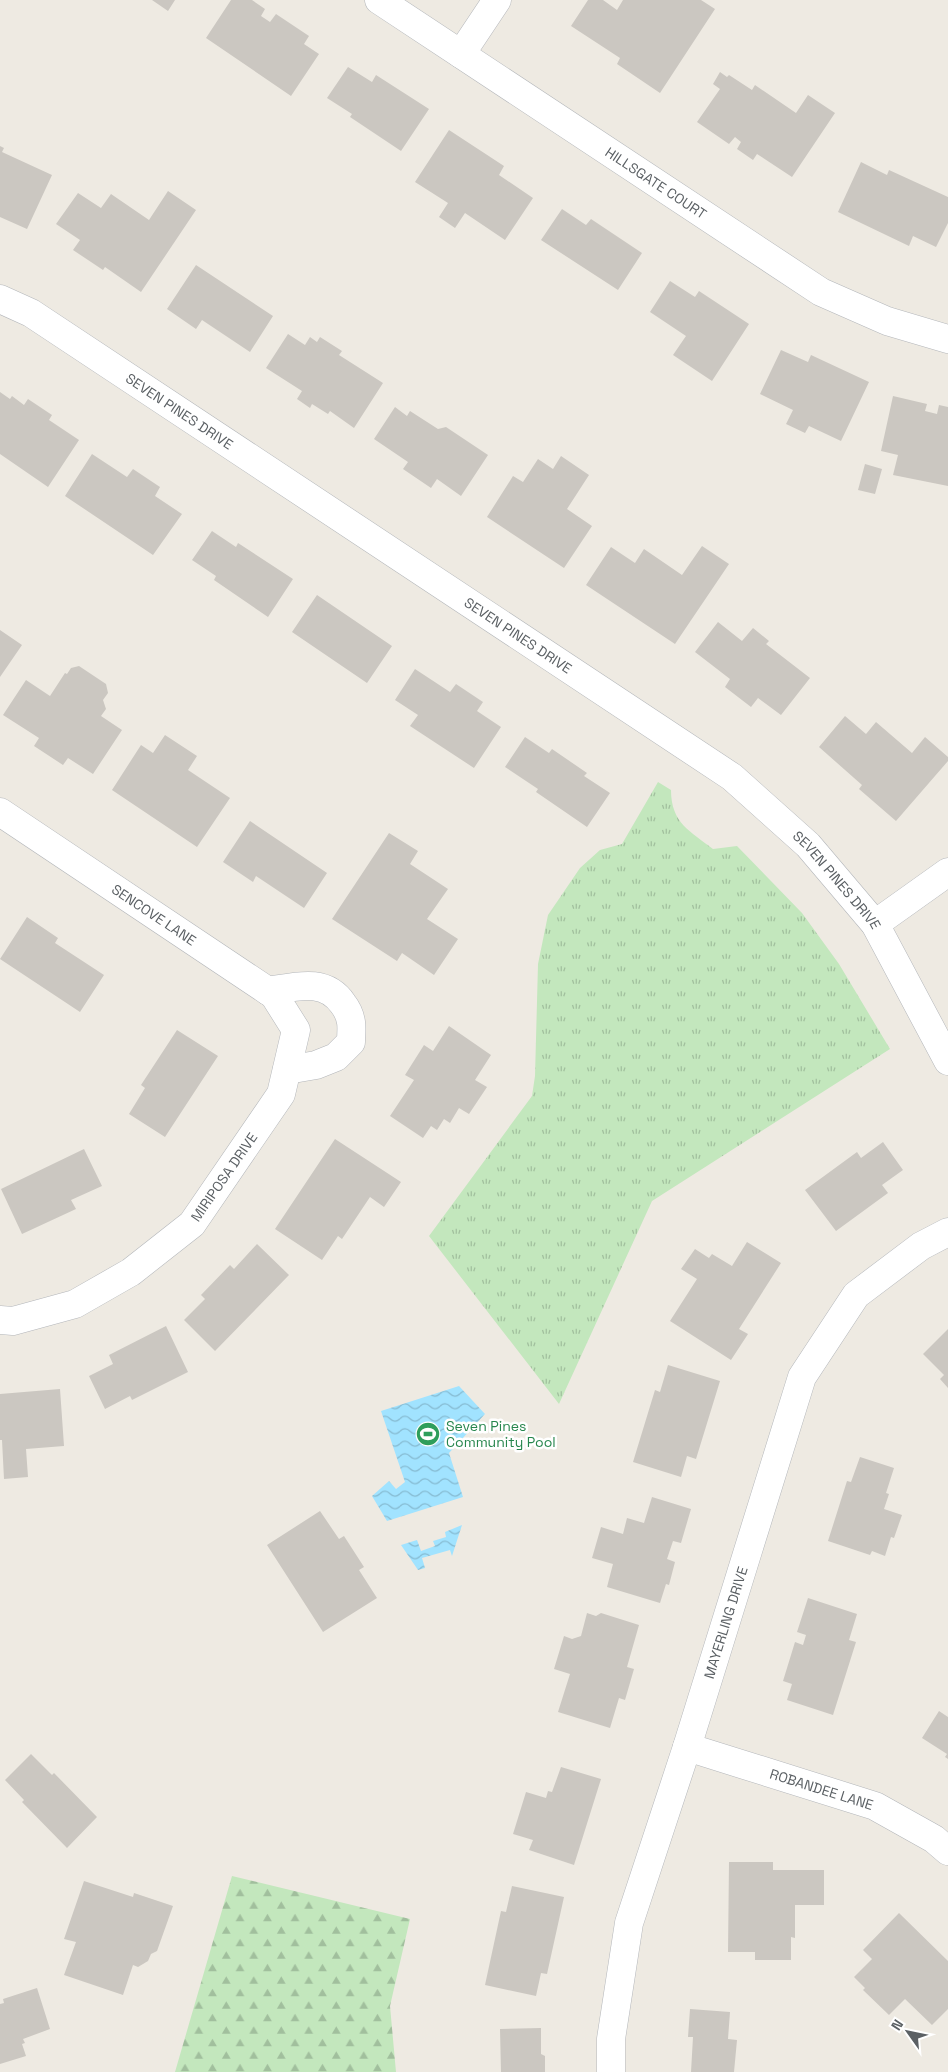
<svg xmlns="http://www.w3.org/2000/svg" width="948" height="2072" viewBox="0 0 948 2072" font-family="'Space Grotesk',sans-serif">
<defs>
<pattern id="forest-firs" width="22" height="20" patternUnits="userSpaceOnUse" patternTransform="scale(1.25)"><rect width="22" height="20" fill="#c3e7bd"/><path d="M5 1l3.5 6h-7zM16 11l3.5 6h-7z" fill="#a1bf9d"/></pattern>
<pattern id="park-tufts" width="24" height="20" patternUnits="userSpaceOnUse" patternTransform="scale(1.25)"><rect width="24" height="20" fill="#c3e7bd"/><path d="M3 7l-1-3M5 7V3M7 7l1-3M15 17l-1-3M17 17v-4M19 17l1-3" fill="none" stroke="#a1bf9d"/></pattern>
<pattern id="water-waves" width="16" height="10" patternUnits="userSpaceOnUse" patternTransform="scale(1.25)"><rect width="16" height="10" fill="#a1e3ff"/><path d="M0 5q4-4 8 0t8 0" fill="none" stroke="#86bbd2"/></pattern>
</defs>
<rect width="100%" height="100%" fill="#eeeae2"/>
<path fill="url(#forest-firs)" d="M 232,1876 L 410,1919 L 390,2006 L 396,2072 L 175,2072 Z"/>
<path fill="url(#park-tufts)" d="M 658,782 L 671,790 C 671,823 690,831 713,849 L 737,846 L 802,913 L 839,964 L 890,1049 L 652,1201 L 559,1404 L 429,1236 L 532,1096 L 535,1076 L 538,964 L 548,915 L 580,868 L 600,850 L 622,844 Z"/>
<path fill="url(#water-waves)" d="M 459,1386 L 485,1414 L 449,1453 L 463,1497 L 387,1521 L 372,1496 L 389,1481 L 396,1489 L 405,1482 L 381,1411 Z
M 462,1525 L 452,1556 L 450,1550 L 422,1558 L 425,1568 L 418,1570 L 401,1545 L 417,1540 L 421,1551 L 435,1546 L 433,1541 L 446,1537 L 445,1532 Z"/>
<path fill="#cbc7c1" d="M 152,0 L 175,0 L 168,11 Z
M 231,0 L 252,0 L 265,9 L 261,16 L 270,22 L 276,14 L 309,36 L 304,44 L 319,54 L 291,96 L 206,38 Z
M 588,0 L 603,0 L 617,10 L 623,0 L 701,0 L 715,9 L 660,93 L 617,64 L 620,58 L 571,26 Z
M 348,67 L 372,82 L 376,75 L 429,109 L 401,151 L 350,117 L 352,114 L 327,98 Z
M 720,72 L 727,77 L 729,75 L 752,90 L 755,85 L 796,113 L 808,95 L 835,113 L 792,177 L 757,154 L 753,160 L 737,149 L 741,142 L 735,137 L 729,144 L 697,122 L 720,89 L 713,84 Z
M 449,130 L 504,166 L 499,175 L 533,198 L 505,240 L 465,213 L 455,228 L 439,217 L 448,203 L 415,182 Z
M 0,146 L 4,148 L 2,152 L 52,175 L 27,229 L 0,217 Z
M 861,162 L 887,175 L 889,170 L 948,197 L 948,223 L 936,247 L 913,236 L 909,246 L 838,212 Z
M 168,191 L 196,210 L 141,292 L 105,267 L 103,270 L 73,250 L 80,240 L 56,224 L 78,193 L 101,208 L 111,194 L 149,220 Z
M 562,209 L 586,225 L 591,219 L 642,253 L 618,290 L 541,240 Z
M 196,265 L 273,316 L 250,352 L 202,320 L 196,329 L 167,309 Z
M 670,281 L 695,297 L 699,291 L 749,324 L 712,381 L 673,355 L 686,336 L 650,312 Z
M 288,334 L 305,345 L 310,337 L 317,342 L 320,337 L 342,351 L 339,355 L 383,383 L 354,428 L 330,411 L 328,414 L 312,404 L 310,408 L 297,399 L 302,391 L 266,368 Z
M 781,350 L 808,362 L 811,355 L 869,382 L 841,441 L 809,426 L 805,433 L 786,424 L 793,410 L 760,394 Z
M 0,392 L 10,399 L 12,396 L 24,405 L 28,399 L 52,415 L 49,420 L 79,440 L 48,487 L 0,454 Z
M 893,396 L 927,404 L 925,411 L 937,414 L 939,405 L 948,407 L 948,486 L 893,475 L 898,455 L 881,451 Z
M 395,407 L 407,416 L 410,411 L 438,429 L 446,427 L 488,455 L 461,496 L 437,479 L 431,488 L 403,469 L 408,462 L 374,439 Z
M 92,454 L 127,477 L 133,469 L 160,487 L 155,496 L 182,514 L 153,555 L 65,496 Z
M 561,456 L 589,475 L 567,509 L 592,526 L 564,568 L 487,517 L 513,476 L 523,482 L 538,459 L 553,469 Z
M 865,464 L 882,469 L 875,494 L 858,490 Z
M 212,531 L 236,547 L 238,543 L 293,579 L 268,617 L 214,580 L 216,576 L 192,560 Z
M 702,546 L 729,564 L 675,644 L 586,585 L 611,547 L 635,563 L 644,549 L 682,575 Z
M 317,595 L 392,646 L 367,683 L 292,632 Z
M 718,622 L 742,641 L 753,628 L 769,641 L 766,644 L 810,678 L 781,715 L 758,698 L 751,707 L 725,687 L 730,679 L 695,652 Z
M 0,630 L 22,645 L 0,677 Z
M 79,666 L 106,684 L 108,693 L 103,700 L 106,709 L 101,716 L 122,730 L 93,774 L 68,758 L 63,765 L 34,746 L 39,738 L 3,715 L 26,680 L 50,696 L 65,673 L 67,674 L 71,668 Z
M 415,669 L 450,692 L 456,684 L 483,702 L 477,711 L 501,727 L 474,768 L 410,726 L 418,715 L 395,700 Z
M 845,716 L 866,734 L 876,722 L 912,753 L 925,737 L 948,757 L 948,761 L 896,821 L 859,789 L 862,785 L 819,747 Z
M 165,735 L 197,756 L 188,770 L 230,798 L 197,847 L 112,790 L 141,745 L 153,753 Z
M 525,737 L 549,753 L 552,749 L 587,773 L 584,776 L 610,793 L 587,827 L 536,792 L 538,789 L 505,767 Z
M 250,821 L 327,873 L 304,908 L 256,876 L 253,882 L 223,862 Z
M 389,833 L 418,851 L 410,864 L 448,889 L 427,919 L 458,939 L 434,975 L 402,953 L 397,961 L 332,919 Z
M 27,917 L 58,938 L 55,943 L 104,975 L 80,1012 L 0,959 Z
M 449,1026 L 491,1055 L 475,1080 L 487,1087 L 469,1114 L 459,1108 L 450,1123 L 444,1119 L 437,1130 L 431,1126 L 423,1138 L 390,1116 L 414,1080 L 405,1075 L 424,1045 L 433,1051 Z
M 177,1030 L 218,1056 L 165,1137 L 129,1114 L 145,1088 L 141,1085 Z
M 335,1139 L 401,1182 L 384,1207 L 370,1197 L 342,1239 L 338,1236 L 322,1260 L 275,1229 Z
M 883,1142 L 903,1170 L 882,1185 L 888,1193 L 836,1231 L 805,1190 L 857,1152 L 861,1158 Z
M 84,1149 L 102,1186 L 71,1200 L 76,1209 L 22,1234 L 1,1189 Z
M 747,1242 L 781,1263 L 739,1329 L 748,1334 L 731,1360 L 670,1321 L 697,1279 L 681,1269 L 695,1249 L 709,1258 L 712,1254 L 732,1266 Z
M 257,1244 L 289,1275 L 215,1351 L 184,1320 L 205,1299 L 201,1295 L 230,1265 L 234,1269 Z
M 166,1326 L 188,1372 L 132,1400 L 130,1396 L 105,1409 L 89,1376 L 113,1364 L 109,1355 Z
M 948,1329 L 948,1388 L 940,1379 L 944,1375 L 923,1354 Z
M 668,1365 L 720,1381 L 696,1459 L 687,1456 L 681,1477 L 633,1462 L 655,1390 L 660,1392 Z
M 60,1389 L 64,1446 L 26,1449 L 28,1477 L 4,1479 L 2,1440 L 0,1440 L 0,1394 Z
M 860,1457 L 894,1468 L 886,1493 L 889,1494 L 884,1509 L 902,1515 L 894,1538 L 891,1537 L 885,1556 L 872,1551 L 870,1555 L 828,1541 L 847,1481 L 851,1482 Z
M 652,1497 L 691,1509 L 681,1543 L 673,1541 L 667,1559 L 675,1562 L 669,1585 L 666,1584 L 660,1603 L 607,1587 L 613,1564 L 592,1558 L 601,1527 L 623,1534 L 627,1518 L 644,1523 Z
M 320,1511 L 339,1539 L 344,1536 L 364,1567 L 359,1570 L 377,1598 L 323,1632 L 267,1545 Z
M 808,1598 L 857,1614 L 849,1640 L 856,1642 L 833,1715 L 787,1700 L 792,1684 L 783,1681 L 795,1642 L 803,1645 L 806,1635 L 797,1632 Z
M 587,1613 L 596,1616 L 601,1613 L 639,1625 L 627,1667 L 634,1669 L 625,1700 L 619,1698 L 610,1728 L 558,1712 L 570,1674 L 554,1669 L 564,1636 L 572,1639 L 581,1636 Z
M 939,1711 L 948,1717 L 948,1759 L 945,1757 L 947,1754 L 922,1738 Z
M 31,1754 L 52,1775 L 54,1773 L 97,1817 L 67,1848 L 22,1802 L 24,1800 L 5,1780 Z
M 561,1767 L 601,1779 L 574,1865 L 529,1850 L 533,1840 L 513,1834 L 526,1792 L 546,1798 L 548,1791 L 552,1792 Z
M 729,1862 L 773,1862 L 773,1870 L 824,1870 L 824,1905 L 795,1905 L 795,1938 L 791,1937 L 791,1960 L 755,1960 L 755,1952 L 728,1952 Z
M 84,1881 L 133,1897 L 134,1893 L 173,1906 L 157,1951 L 151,1954 L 148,1961 L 138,1967 L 133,1965 L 123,1995 L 64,1975 L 76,1942 L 64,1939 Z
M 512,1886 L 564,1897 L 547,1974 L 541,1973 L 536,1996 L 485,1985 L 501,1911 L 506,1912 Z
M 899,1913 L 948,1961 L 948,2009 L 932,2025 L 905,1999 L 889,2015 L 863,1990 L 865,1988 L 854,1977 L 872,1959 L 863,1950 Z
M 37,1988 L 50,2029 L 23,2039 L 25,2043 L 22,2044 L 26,2056 L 0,2064 L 0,2004 L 4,2003 L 3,1999 Z
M 690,2009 L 730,2012 L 728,2039 L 737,2040 L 734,2072 L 691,2072 L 693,2037 L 688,2037 Z
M 541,2028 L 541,2054 L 545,2056 L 545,2072 L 501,2072 L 500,2029 Z"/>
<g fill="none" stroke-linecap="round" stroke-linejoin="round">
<g stroke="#b3b6ba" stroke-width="29">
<g id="street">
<path id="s1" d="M 379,0 L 821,292 L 887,321 L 948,339"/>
<path d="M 461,54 L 497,0"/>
<path id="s2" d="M 0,299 L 31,313 L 732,777 L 808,845 L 875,924 L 948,1061"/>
<path id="s3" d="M 0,812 L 274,995 L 296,1030 L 281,1094 L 192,1224 L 131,1272 L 75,1304 L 13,1321 L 0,1320"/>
<path d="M 875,924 L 948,872"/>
<path d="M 268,991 C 295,987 325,977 343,1004 C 347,1009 350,1016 351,1022 C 352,1028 351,1035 351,1042 L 336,1057 L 316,1065 L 287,1070"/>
<path id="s4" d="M 687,1747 L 875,1806 L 934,1839 L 948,1851"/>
<path id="s5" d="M 611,2072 L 611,2039 L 629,1923 L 687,1747 L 802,1377 L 856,1295 L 921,1246 L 948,1232"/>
</g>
</g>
<use href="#street" stroke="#fff" stroke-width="28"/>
</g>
<defs>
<g id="stadium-disc" transform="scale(1.25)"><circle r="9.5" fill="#2e9e5b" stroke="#fff"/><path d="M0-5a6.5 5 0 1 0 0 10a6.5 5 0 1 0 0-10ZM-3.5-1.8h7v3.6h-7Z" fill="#fff"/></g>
</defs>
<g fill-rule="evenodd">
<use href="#stadium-disc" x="428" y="1434"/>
</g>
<g text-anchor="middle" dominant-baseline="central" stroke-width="5" stroke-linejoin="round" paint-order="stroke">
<g font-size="14" fill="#5b6064" stroke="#fff">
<text stroke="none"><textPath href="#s1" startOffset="332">HILLSGATE COURT</textPath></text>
<text stroke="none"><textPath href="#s2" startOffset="212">SEVEN PINES DRIVE</textPath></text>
<text stroke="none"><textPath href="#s2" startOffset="618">SEVEN PINES DRIVE</textPath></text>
<text stroke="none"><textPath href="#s2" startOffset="1022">SEVEN PINES DRIVE</textPath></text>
<text stroke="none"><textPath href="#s3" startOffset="185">SENCOVE LANE</textPath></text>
<text transform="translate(224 1177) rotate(-55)">MIRIPOSA DRIVE</text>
<text stroke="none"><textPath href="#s5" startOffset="466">MAYERLING DRIVE</textPath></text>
<text stroke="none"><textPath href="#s4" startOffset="141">ROBANDEE LANE</textPath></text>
</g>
<g font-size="14" fill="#27864d" stroke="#fff" text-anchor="start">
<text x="446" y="1426">Seven Pines<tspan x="446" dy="16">Community Pool</tspan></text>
</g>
</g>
<g transform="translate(908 2032) rotate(303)" stroke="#ffffff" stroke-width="4" paint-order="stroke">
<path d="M0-4L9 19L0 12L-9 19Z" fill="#5b6064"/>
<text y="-8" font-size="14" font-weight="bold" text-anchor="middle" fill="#5b6064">N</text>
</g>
</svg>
